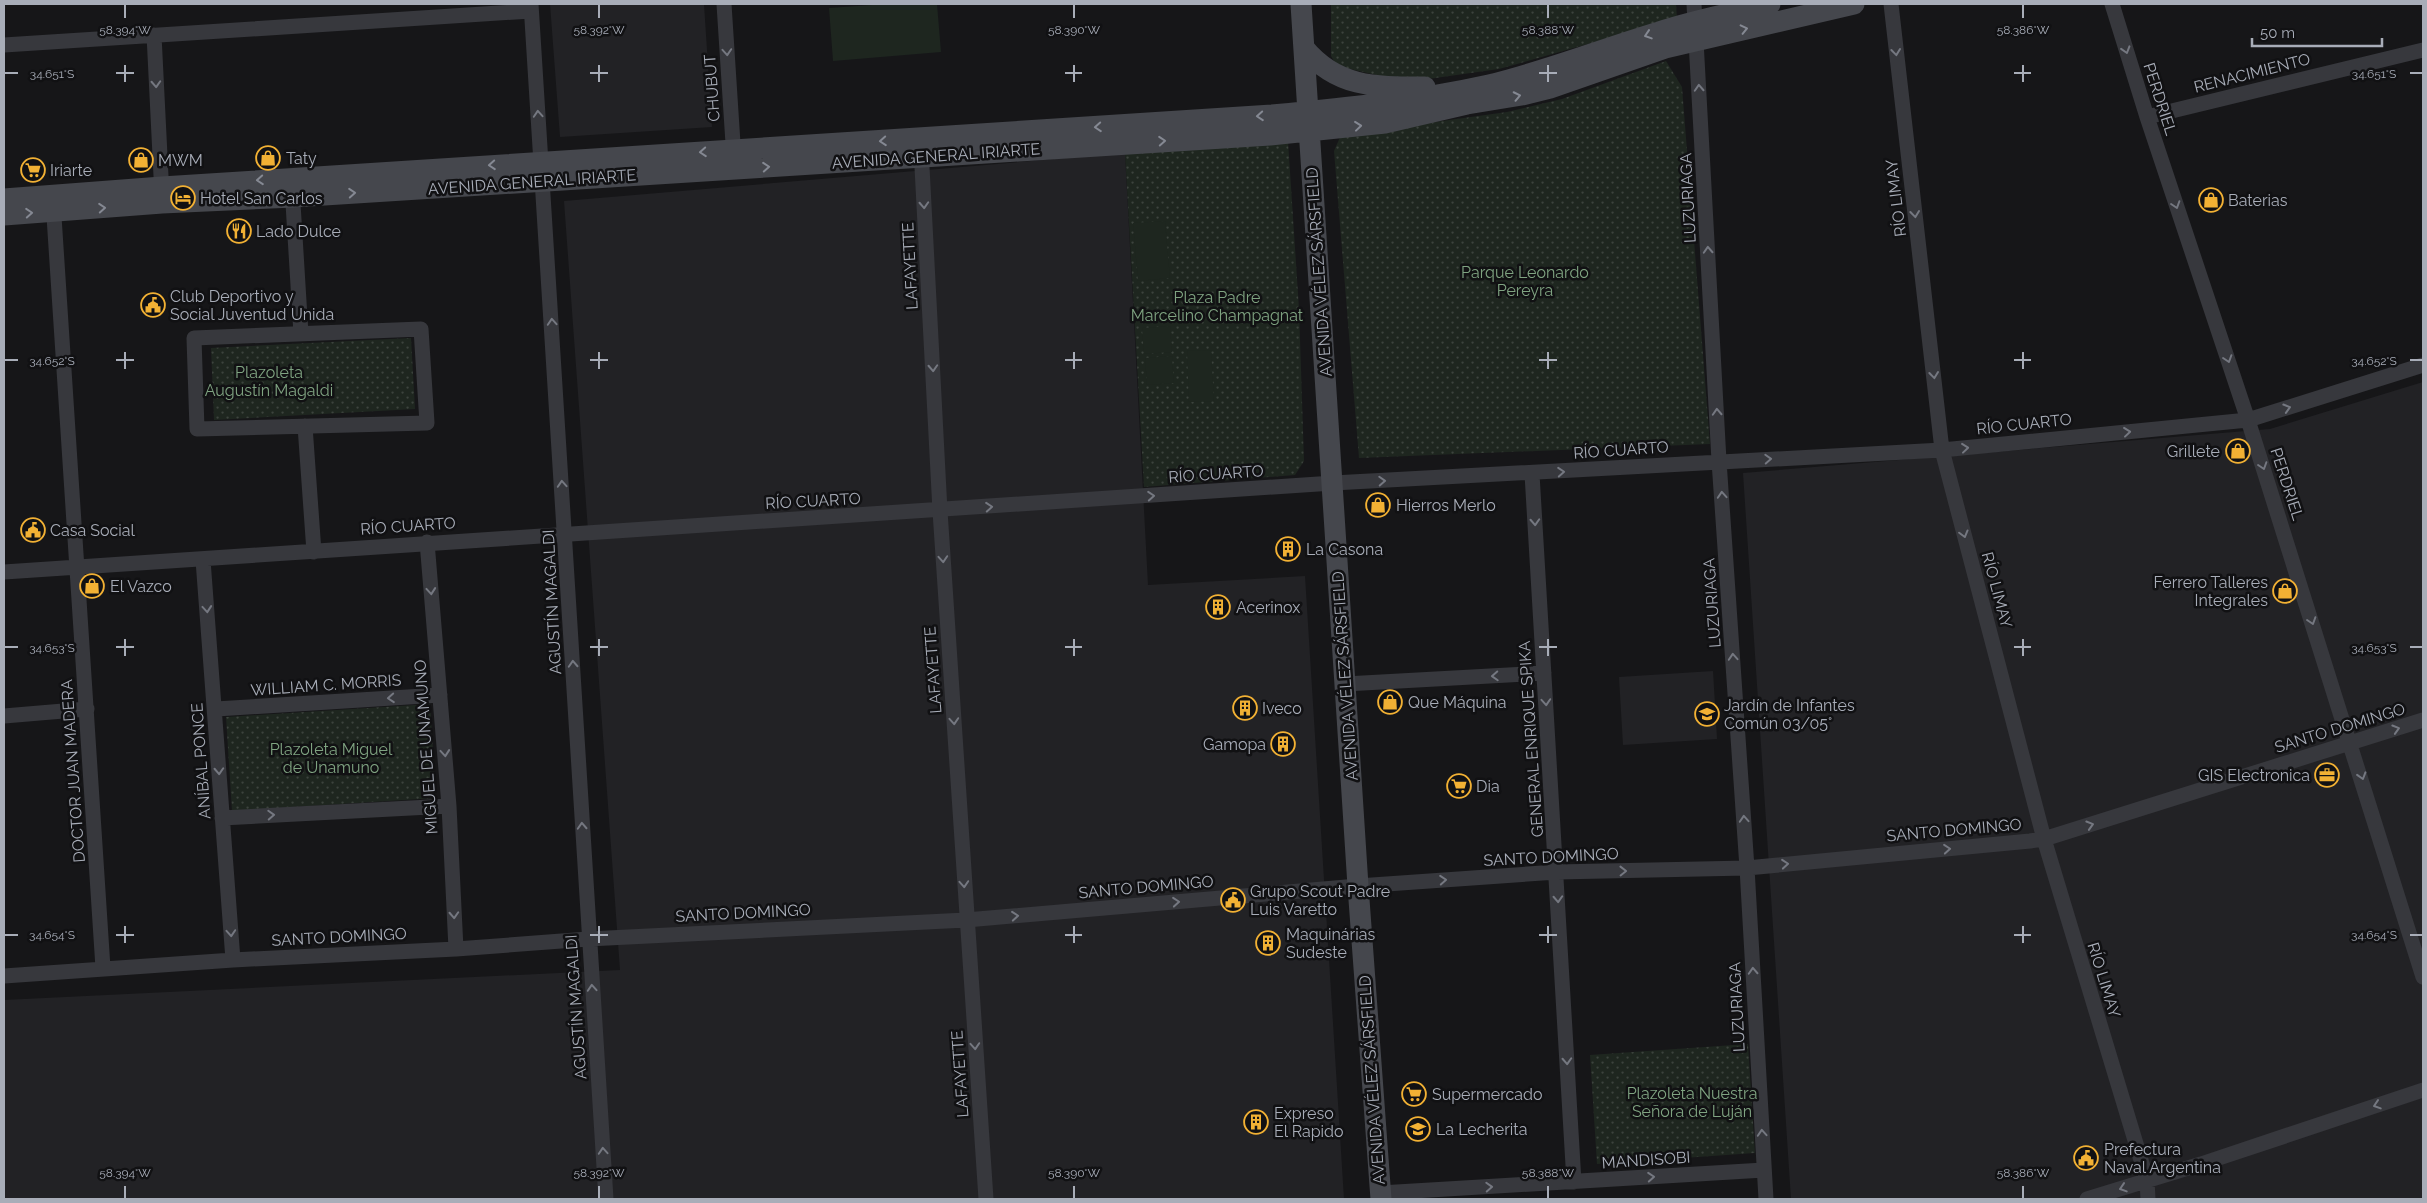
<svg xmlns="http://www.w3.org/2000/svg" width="2427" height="1203" viewBox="0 0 2427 1203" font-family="Raleway,sans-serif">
<defs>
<pattern id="park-dots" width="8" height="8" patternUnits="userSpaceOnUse" patternTransform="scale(1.25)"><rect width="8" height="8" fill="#1e261f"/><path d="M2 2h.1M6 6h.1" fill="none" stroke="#3c433d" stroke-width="1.8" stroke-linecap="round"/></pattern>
</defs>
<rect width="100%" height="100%" fill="#161618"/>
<path fill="#222225" d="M 550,4 L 704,4 L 712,127 L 560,137 Z
M 1125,153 L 1148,585 L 1305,576 L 1344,1199 L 4,1199 L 4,1000 L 620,970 L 564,201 Z
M 2423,382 L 2423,1199 L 1791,1199 L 1743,473 L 2270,429 Z
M 1713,671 L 1717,739 L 1623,745 L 1619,677 Z"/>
<path fill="url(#park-dots)" d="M 1331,4 L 1676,4 L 1677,19 L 1499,69 L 1407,82 L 1337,66 L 1331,56 Z
M 1666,61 L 1682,87 L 1710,444 L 1359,458 L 1334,151 L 1341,135 L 1507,112 L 1562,99 Z
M 1288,141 L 1299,309 L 1304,461 L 1295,475 L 1144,487 L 1125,153 Z
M 411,338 L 415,409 L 214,420 L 211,348 Z
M 430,704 L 436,798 L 232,811 L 226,717 Z
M 1748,1044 L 1755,1153 L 1597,1164 L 1590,1055 Z"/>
<path fill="#1e261f" d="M 886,4 L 937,4 L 941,52 L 833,61 L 829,8 Z
M 1165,221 L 1170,278 L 1138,281 L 1133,223 Z
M 1170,326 L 1172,352 L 1144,354 L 1142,328 Z
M 1211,350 L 1214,401 L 1189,402 L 1187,351 Z
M 1172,356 L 1174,383 L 1147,385 L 1145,358 Z"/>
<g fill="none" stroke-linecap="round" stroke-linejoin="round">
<path stroke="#37383d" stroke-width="15" d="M 531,4 L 606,1199
M 724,4 L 734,159
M 1694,4 L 1719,461 L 1747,868 L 1766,1199
M 1891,4 L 1942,450 L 2044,839 L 2147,1180 L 2148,1199
M 2112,4 L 2147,117 L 2248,420 L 2423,977
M 154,35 L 162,196
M 4,45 L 531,11
M 2147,117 L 2423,50
M 921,148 L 940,511 L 986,1199
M 292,187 L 301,334
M 53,201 L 103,968
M 421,329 L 427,423 L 197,429 L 194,338 Z
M 305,426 L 314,552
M 1532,474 L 1574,1182
M 427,542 L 449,806 L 456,949
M 203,560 L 233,960
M 4,572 L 1333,483 L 1942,450 L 2248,420 L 2423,365
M 1345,684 L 1544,673
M 216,709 L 440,695
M 4,716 L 87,709
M 222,818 L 449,806
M 4,976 L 233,960 L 456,949 L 588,939 L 966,920 L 1358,886 L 1557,872 L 1747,868 L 2030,841 L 2044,839 L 2423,720
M 1380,1193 L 1764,1170
M 2087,1199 L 2201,1164 L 2423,1090"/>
<path stroke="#45474d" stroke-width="21" d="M 1301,4 L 1358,886 L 1381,1199
M 1304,48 C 1337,88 1376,87 1425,87
M 4,199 L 162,187 L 1272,115 C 1345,108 1417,101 1489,85 C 1547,71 1602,49 1659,32 C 1695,20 1733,13 1770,4
M 4,215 L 162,203 L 293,197 L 1270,135 L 1385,123 L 1467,104 L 1522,95 L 1550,88 L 1665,48 L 1854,4"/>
</g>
<defs><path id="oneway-chevron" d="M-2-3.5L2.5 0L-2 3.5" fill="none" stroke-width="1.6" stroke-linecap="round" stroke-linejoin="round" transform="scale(1.25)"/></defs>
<g stroke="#858993">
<use href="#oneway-chevron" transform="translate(1744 29) rotate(-13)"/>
<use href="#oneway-chevron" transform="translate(1648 35) rotate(162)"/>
<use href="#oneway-chevron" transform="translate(1517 96) rotate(-12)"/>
<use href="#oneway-chevron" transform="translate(1260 116) rotate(176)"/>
<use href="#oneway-chevron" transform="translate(1358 126) rotate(-6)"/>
<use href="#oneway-chevron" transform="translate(1098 127) rotate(176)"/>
<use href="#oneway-chevron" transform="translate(883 141) rotate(176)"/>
<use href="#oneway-chevron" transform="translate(1162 141) rotate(-4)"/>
<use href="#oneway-chevron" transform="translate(703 152) rotate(176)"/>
<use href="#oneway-chevron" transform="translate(492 165) rotate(176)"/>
<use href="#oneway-chevron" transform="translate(766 167) rotate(-4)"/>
<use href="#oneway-chevron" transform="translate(260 180) rotate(176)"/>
<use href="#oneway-chevron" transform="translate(352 193) rotate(-4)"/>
<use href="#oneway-chevron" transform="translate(102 208) rotate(-4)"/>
<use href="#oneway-chevron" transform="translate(29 213) rotate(-4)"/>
</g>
<g stroke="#757881">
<use href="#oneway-chevron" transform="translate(2126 50) rotate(73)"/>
<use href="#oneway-chevron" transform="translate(727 52) rotate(86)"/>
<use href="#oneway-chevron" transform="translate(1896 52) rotate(83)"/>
<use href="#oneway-chevron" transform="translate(156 84) rotate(87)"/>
<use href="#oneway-chevron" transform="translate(1699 88) rotate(-93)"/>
<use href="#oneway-chevron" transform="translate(538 114) rotate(-94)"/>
<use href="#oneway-chevron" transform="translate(924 205) rotate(87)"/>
<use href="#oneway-chevron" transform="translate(2176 205) rotate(72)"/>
<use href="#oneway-chevron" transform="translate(1915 214) rotate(83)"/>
<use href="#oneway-chevron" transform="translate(1708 250) rotate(-93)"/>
<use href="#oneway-chevron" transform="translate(552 322) rotate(-94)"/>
<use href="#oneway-chevron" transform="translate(2228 359) rotate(72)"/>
<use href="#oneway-chevron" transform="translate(933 368) rotate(87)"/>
<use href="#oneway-chevron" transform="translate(1934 375) rotate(83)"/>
<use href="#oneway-chevron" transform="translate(2287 408) rotate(-17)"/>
<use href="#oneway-chevron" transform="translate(1717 412) rotate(-93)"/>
<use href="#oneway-chevron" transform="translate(2127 432) rotate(-6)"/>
<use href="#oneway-chevron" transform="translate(1965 448) rotate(-6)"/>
<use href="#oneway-chevron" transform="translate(1768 459) rotate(-3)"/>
<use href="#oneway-chevron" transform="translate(2263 466) rotate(72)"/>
<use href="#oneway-chevron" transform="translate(1561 472) rotate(-4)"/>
<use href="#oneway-chevron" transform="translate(1382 481) rotate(-3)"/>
<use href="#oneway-chevron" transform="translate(562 484) rotate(-94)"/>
<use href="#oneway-chevron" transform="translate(1722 495) rotate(-94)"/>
<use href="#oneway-chevron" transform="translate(1151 496) rotate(-4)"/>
<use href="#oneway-chevron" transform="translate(989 507) rotate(-4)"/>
<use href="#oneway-chevron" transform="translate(1535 522) rotate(87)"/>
<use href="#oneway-chevron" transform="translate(1964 534) rotate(75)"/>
<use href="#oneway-chevron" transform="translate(943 559) rotate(86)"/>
<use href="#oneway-chevron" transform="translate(431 591) rotate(85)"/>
<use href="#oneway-chevron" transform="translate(207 609) rotate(85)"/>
<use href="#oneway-chevron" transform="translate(2312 621) rotate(72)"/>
<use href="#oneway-chevron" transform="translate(1733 657) rotate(-94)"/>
<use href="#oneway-chevron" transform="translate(573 664) rotate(-93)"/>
<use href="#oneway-chevron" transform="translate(1495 676) rotate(177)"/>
<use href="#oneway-chevron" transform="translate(391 698) rotate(176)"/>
<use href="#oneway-chevron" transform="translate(1546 702) rotate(86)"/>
<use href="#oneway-chevron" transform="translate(954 721) rotate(86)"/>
<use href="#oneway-chevron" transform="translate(2396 729) rotate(-17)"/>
<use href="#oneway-chevron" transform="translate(445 753) rotate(85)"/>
<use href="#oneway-chevron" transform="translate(219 771) rotate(87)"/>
<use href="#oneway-chevron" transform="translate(2362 776) rotate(73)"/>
<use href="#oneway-chevron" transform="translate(271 815) rotate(-3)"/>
<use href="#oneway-chevron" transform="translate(1744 819) rotate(-94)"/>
<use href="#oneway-chevron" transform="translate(2090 825) rotate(-17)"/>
<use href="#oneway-chevron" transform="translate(582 826) rotate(-93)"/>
<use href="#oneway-chevron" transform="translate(1947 849) rotate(-5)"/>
<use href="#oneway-chevron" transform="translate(1785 864) rotate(-5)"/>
<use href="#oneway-chevron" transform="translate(1623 871) rotate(-1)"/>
<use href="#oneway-chevron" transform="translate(1443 880) rotate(-4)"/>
<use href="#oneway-chevron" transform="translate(964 884) rotate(86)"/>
<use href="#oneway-chevron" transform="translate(1558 899) rotate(87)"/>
<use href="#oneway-chevron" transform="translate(1176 902) rotate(-5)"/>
<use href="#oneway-chevron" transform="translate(454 915) rotate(87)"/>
<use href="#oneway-chevron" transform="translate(1015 916) rotate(-5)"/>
<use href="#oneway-chevron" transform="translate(231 933) rotate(86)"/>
<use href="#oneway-chevron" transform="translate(1753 971) rotate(-93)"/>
<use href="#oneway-chevron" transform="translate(592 988) rotate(-94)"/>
<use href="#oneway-chevron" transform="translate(975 1046) rotate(86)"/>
<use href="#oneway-chevron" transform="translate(1567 1061) rotate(87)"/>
<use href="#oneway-chevron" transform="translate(2377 1105) rotate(162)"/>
<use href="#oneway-chevron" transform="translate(1762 1133) rotate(-94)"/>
<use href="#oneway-chevron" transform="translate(603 1151) rotate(-94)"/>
<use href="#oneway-chevron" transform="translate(1651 1177) rotate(-4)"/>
<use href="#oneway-chevron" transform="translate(1489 1187) rotate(-3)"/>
<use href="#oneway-chevron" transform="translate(2123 1188) rotate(162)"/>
</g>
<path fill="none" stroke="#a8adb8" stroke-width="2" d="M 125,5 L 125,18M 599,5 L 599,18M 1074,5 L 1074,18M 1548,5 L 1548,18M 2023,5 L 2023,18M 125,65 L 125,82M 599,65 L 599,82M 1074,65 L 1074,82M 1548,65 L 1548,82M 2023,65 L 2023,82M 5,73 L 18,73M 116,73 L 134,73M 590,73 L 608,73M 1065,73 L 1082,73M 1539,73 L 1557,73M 2014,73 L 2031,73M 2410,73 L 2422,73M 125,352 L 125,369M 599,352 L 599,369M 1074,352 L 1074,369M 1548,352 L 1548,369M 2023,352 L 2023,369M 5,360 L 18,360M 116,360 L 134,360M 590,360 L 608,360M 1065,360 L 1082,360M 1539,360 L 1557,360M 2014,360 L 2031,360M 2410,360 L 2422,360M 125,639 L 125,656M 599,639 L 599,656M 1074,639 L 1074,656M 1548,639 L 1548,656M 2023,639 L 2023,656M 5,647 L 18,647M 116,647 L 134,647M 590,647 L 608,647M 1065,647 L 1082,647M 1539,647 L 1557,647M 2014,647 L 2031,647M 2410,647 L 2422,647M 125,926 L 125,943M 599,926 L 599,943M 1074,926 L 1074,943M 1548,926 L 1548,943M 2023,926 L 2023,943M 5,935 L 18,935M 116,935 L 134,935M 590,935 L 608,935M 1065,935 L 1082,935M 1539,935 L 1557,935M 2014,935 L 2031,935M 2410,935 L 2422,935M 125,1186 L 125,1198M 599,1186 L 599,1198M 1074,1186 L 1074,1198M 1548,1186 L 1548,1198M 2023,1186 L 2023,1198"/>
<defs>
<g id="shop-ring" transform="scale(1.25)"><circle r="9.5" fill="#111113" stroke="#f2b134" stroke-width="1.5"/><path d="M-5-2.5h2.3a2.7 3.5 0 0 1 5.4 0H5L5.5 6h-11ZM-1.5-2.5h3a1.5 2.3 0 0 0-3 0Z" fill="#f2b134"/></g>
<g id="supermarket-ring" transform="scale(1.25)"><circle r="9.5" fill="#111113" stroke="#f2b134" stroke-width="1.5"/><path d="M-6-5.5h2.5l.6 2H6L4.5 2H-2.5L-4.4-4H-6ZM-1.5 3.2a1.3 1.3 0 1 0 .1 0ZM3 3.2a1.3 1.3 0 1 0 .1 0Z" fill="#f2b134"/></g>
<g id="hotel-ring" transform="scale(1.25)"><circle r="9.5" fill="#111113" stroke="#f2b134" stroke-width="1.5"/><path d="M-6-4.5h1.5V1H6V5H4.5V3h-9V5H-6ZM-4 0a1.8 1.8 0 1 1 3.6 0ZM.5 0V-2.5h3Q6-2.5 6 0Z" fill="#f2b134"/></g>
<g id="restaurant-ring" transform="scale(1.25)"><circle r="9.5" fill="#111113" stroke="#f2b134" stroke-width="1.5"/><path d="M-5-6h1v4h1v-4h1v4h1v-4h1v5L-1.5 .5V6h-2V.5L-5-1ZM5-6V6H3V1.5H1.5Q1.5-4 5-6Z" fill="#f2b134"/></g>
<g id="civic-ring" transform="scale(1.25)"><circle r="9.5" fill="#111113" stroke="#f2b134" stroke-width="1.5"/><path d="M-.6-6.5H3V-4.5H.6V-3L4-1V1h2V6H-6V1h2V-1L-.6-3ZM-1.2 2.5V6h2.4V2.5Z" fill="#f2b134"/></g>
<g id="building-ring" transform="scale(1.25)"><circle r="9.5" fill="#111113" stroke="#f2b134" stroke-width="1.5"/><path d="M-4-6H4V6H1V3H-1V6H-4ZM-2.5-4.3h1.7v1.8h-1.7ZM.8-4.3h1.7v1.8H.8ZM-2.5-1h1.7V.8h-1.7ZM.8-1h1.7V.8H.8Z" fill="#f2b134"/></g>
<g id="school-ring" transform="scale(1.25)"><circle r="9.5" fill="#111113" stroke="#f2b134" stroke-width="1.5"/><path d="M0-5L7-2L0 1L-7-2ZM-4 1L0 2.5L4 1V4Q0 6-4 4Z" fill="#f2b134"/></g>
<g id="office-ring" transform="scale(1.25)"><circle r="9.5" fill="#111113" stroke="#f2b134" stroke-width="1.5"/><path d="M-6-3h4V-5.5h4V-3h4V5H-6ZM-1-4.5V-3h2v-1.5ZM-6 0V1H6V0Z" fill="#f2b134"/></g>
</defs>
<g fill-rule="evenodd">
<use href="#shop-ring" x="268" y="158"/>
<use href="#shop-ring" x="141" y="160"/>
<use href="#supermarket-ring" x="33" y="170"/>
<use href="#hotel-ring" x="183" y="198"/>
<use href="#shop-ring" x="2211" y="200"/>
<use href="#restaurant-ring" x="239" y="231"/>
<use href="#civic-ring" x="153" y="305"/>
<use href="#shop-ring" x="2238" y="451"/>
<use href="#shop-ring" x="1378" y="505"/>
<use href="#civic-ring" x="33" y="530"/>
<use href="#building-ring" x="1288" y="549"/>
<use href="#shop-ring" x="92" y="586"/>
<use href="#shop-ring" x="2285" y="591"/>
<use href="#building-ring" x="1218" y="607"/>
<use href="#shop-ring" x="1390" y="702"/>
<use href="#building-ring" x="1245" y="708"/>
<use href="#school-ring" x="1707" y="714"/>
<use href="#building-ring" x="1283" y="744"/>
<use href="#office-ring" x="2327" y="775"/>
<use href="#supermarket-ring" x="1459" y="786"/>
<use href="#civic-ring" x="1233" y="900"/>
<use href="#building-ring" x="1268" y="943"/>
<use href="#supermarket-ring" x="1414" y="1094"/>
<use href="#building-ring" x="1256" y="1122"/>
<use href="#school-ring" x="1418" y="1129"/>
<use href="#civic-ring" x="2086" y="1158"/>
</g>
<g text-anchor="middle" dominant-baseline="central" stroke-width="5" stroke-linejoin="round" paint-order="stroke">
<g font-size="16" fill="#a8adb8" stroke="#111113">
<text transform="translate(2252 73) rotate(-14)">RENACIMIENTO</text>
<text transform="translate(712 88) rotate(-94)">CHUBUT</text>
<text transform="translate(2160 99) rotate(72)">PERDRIEL</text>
<text transform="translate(936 156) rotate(-4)">AVENIDA GENERAL IRIARTE</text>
<text transform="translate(532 182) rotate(-4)">AVENIDA GENERAL IRIARTE</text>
<text transform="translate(1688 198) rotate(-93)">LUZURIAGA</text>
<text transform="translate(1896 198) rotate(-97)">RÍO LIMAY</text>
<text transform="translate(910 266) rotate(-93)">LAFAYETTE</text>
<text transform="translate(1319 272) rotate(-94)">AVENIDA VÉLEZ SÁRSFIELD</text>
<text transform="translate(2024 424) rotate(-6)">RÍO CUARTO</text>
<text transform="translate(1621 450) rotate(-4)">RÍO CUARTO</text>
<text transform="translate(1216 474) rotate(-4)">RÍO CUARTO</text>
<text transform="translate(2287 484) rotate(72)">PERDRIEL</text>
<text transform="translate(813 501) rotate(-3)">RÍO CUARTO</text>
<text transform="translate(408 526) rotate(-4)">RÍO CUARTO</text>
<text transform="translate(1997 590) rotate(75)">RÍO LIMAY</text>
<text transform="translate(552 602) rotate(-93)">AGUSTÍN MAGALDI</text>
<text transform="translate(1712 603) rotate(-94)">LUZURIAGA</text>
<text transform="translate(933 670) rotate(-94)">LAFAYETTE</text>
<text transform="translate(1345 676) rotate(-94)">AVENIDA VÉLEZ SÁRSFIELD</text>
<text transform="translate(326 685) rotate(-4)">WILLIAM C. MORRIS</text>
<text transform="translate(2340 728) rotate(-17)">SANTO DOMINGO</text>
<text transform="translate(1531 739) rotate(-94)">GENERAL ENRIQUE SPIKA</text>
<text transform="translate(426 747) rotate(-94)">MIGUEL DE UNAMUNO</text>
<text transform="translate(201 761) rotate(-94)">ANÍBAL PONCE</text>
<text transform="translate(73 771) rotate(-94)">DOCTOR JUAN MADERA</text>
<text transform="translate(1954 830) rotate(-5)">SANTO DOMINGO</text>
<text transform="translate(1551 857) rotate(-3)">SANTO DOMINGO</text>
<text transform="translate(1146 887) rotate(-5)">SANTO DOMINGO</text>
<text transform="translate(743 913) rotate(-3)">SANTO DOMINGO</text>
<text transform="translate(339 937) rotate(-3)">SANTO DOMINGO</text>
<text transform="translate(2104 980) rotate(73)">RÍO LIMAY</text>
<text transform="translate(576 1007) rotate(-94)">AGUSTÍN MAGALDI</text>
<text transform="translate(1737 1007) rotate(-93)">LUZURIAGA</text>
<text transform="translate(960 1074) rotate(-94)">LAFAYETTE</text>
<text transform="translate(1372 1080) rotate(-94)">AVENIDA VÉLEZ SÁRSFIELD</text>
<text transform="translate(1646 1160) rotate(-4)">MANDISOBI</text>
</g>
<g font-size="16" fill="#a8adb8" stroke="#111113" text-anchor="start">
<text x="286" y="158">Taty</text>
<text x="158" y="160">MWM</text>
<text x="50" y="170">Iriarte</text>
<text x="200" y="198">Hotel San Carlos</text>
<text x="2228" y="200">Baterias</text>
<text x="256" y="231">Lado Dulce</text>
<text x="170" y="296">Club Deportivo y<tspan x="170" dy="18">Social Juventud Unida</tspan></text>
<text x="2220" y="451" text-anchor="end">Grillete</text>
<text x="1396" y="505">Hierros Merlo</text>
<text x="50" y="530">Casa Social</text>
<text x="1306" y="549">La Casona</text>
<text x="2268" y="582" text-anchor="end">Ferrero Talleres<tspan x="2268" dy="18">Integrales</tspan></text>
<text x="110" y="586">El Vazco</text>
<text x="1236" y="607">Acerinox</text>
<text x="1408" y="702">Que Máquina</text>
<text x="1724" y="705">Jardín de Infantes<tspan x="1724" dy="18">Común 03/05°</tspan></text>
<text x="1262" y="708">Iveco</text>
<text x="1266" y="744" text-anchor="end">Gamopa</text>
<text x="2310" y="775" text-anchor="end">GIS Electronica</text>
<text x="1476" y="786">Dia</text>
<text x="1250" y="891">Grupo Scout Padre<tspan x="1250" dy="18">Luis Varetto</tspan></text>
<text x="1286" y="934">Maquinárias<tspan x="1286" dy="18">Sudeste</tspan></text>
<text x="1432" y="1094">Supermercado</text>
<text x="1274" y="1113">Expreso<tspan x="1274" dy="18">El Rapido</tspan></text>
<text x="1436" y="1129">La Lecherita</text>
<text x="2104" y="1149">Prefectura<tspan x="2104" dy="18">Naval Argentina</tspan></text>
</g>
<g font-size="16" fill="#7fa381" stroke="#111113">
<text x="1525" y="272">Parque Leonardo<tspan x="1525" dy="18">Pereyra</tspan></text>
<text x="1217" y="297">Plaza Padre<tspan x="1217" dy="18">Marcelino Champagnat</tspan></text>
<text x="269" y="372">Plazoleta<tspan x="269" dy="18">Augustín Magaldi</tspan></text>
<text x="331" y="749">Plazoleta Miguel<tspan x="331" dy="18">de Unamuno</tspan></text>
<text x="1692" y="1093">Plazoleta Nuestra<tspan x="1692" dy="18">Señora de Luján</tspan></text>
</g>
</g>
<g font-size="12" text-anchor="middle" fill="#a8adb8" stroke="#111113" stroke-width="5" stroke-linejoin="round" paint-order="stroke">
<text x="125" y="34">58.394°W</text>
<text x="599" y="34">58.392°W</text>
<text x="1074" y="34">58.390°W</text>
<text x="1548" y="34">58.388°W</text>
<text x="2023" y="34">58.386°W</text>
<text x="52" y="78">34.651°S</text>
<text x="2374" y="78">34.651°S</text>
<text x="52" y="365">34.652°S</text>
<text x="2374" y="365">34.652°S</text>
<text x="52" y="652">34.653°S</text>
<text x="2374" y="652">34.653°S</text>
<text x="52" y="939">34.654°S</text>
<text x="2374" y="939">34.654°S</text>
<text x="125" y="1177">58.394°W</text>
<text x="599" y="1177">58.392°W</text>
<text x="1074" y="1177">58.390°W</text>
<text x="1548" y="1177">58.388°W</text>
<text x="2023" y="1177">58.386°W</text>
</g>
<rect width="2427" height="1203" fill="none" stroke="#a8adb8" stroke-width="10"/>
<path d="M2252 38v8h130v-8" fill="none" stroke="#a8adb8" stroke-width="2.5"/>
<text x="2260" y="38" font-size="15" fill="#a8adb8" stroke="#111113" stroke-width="4" paint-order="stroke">50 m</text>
</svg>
